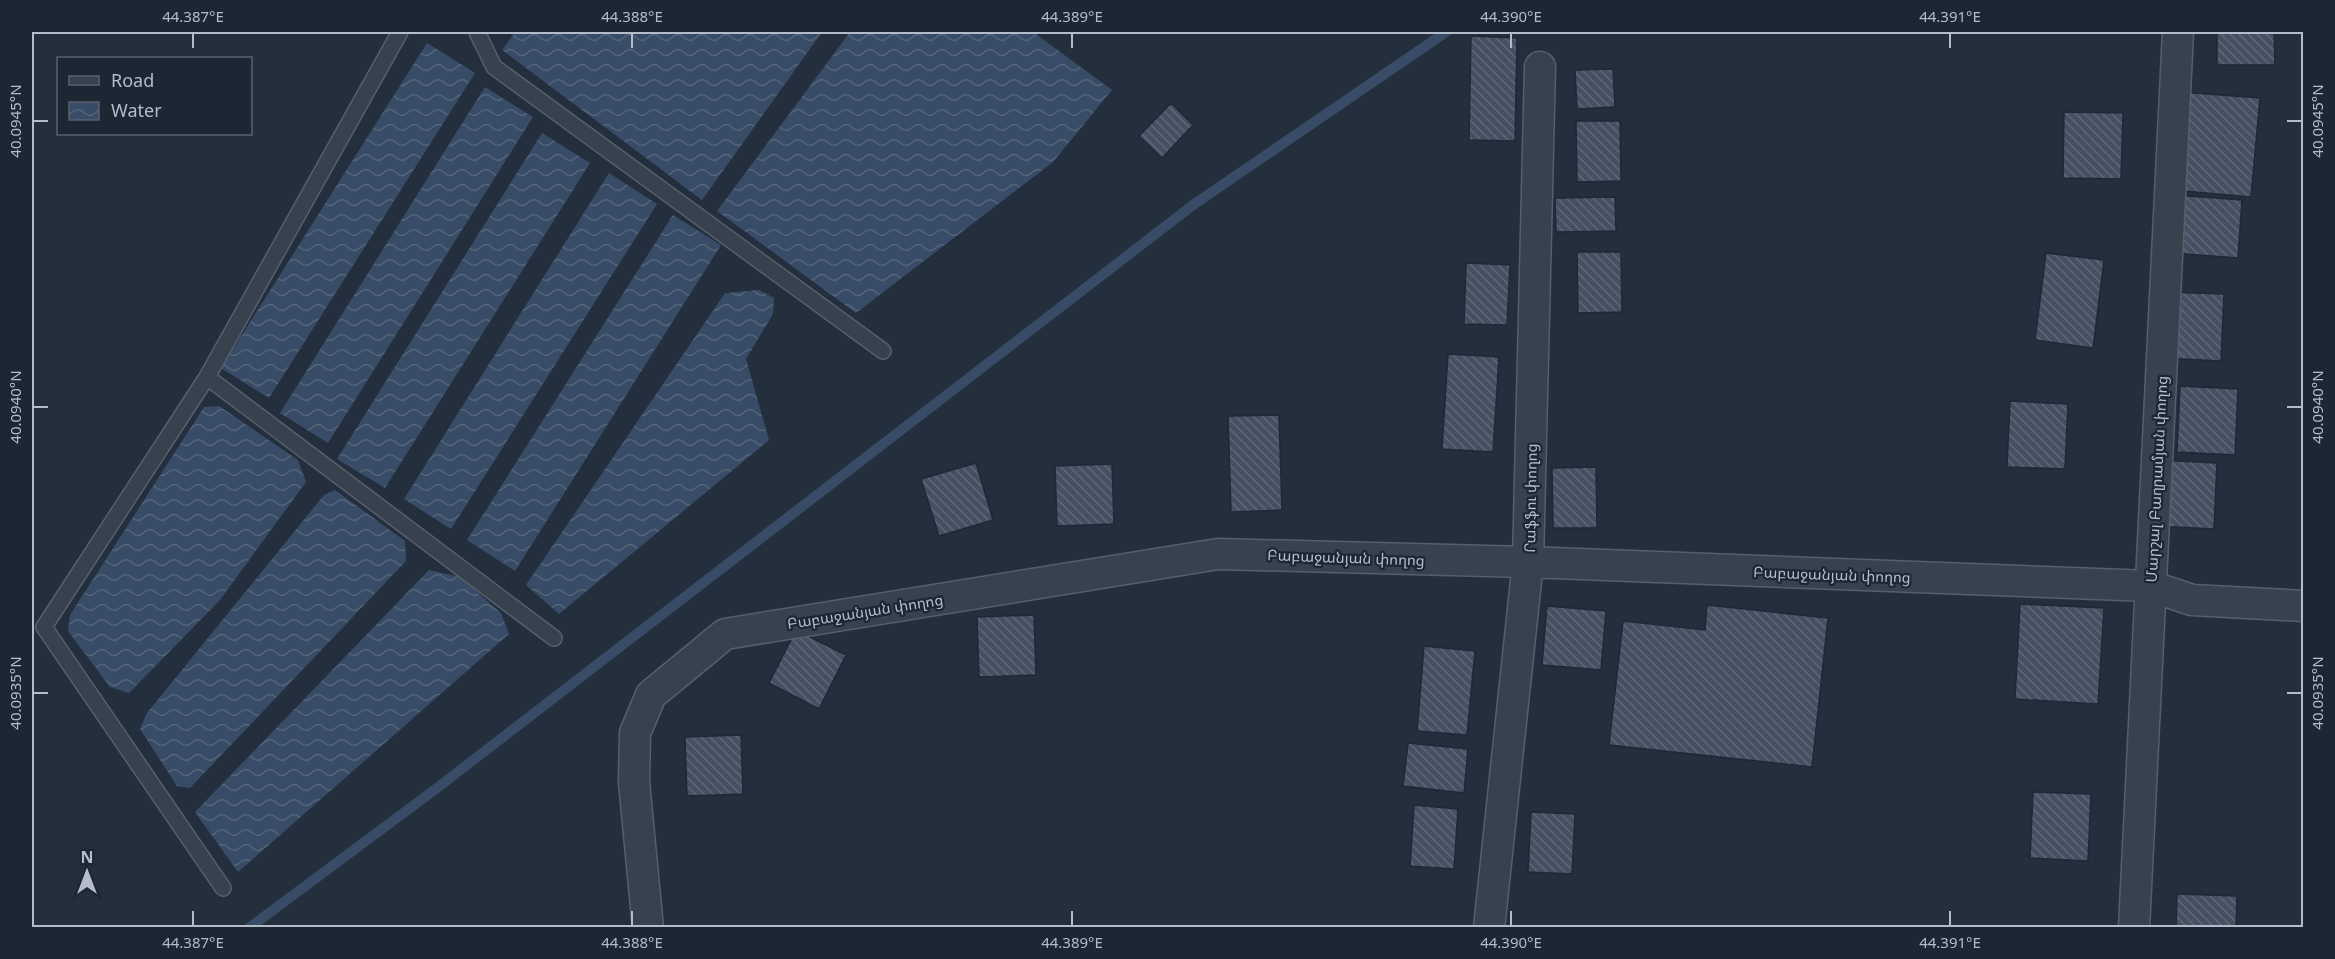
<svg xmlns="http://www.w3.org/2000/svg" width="2335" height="959" viewBox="0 0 2335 959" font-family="'Noto Sans','Noto Sans Armenian',sans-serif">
<defs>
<pattern id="water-waves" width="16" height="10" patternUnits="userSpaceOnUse" patternTransform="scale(1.5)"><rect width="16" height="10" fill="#394c67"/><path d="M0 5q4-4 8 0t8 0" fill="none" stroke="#53647b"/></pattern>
<pattern id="building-back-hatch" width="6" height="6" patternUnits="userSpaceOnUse" patternTransform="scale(1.5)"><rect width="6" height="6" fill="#455162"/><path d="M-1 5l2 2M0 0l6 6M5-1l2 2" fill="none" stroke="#5d6877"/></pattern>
</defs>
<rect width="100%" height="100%" fill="#242f3e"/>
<path fill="url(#water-waves)" d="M 515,32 L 822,32 L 702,200 L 502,50 Z
M 850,32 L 1033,32 L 1112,90 L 1053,162 L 856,313 L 717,211 Z
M 427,43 L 475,73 L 269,398 L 221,368 Z
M 485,87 L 533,117 L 328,443 L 280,413 Z
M 542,133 L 590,163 L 385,488 L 337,459 Z
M 609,173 L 657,204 L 451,529 L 404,499 Z
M 673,215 L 721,245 L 515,571 L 467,540 Z
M 759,290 L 774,298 L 773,314 L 746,359 L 769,440 L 559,614 L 526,585 L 725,293 Z
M 219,406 L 298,460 L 306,482 L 220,600 L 129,693 L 110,687 L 68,631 L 70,615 L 204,407 Z
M 335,490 L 405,541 L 406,561 L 190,788 L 177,786 L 140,729 L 147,713 L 324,495 Z
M 429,570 L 460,577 L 501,613 L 509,634 L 238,872 L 195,812 Z"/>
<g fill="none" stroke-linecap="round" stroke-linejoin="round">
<path stroke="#394c67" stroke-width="10" d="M 249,928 L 437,788 L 1193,205 L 1446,32"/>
</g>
<path fill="url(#building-back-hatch)" stroke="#1f2835" stroke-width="1.5" d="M 2217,32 L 2274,32 L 2275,65 L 2217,65 Z
M 1471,36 L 1517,38 L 1515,141 L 1469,140 Z
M 1613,69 L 1615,107 L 1577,109 L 1575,70 Z
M 2181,92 L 2260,98 L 2251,197 L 2173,190 Z
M 1171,103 L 1193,125 L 1162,158 L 1139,136 Z
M 2064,112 L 2123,113 L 2121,179 L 2063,178 Z
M 1576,121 L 1620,121 L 1621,181 L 1577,182 Z
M 2176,195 L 2242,200 L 2238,258 L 2172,253 Z
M 1615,197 L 1616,231 L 1556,232 L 1555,198 Z
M 1577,252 L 1621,252 L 1622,312 L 1578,313 Z
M 2046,253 L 2104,260 L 2093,348 L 2035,340 Z
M 1466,263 L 1510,265 L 1507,325 L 1464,324 Z
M 2166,292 L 2224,294 L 2221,361 L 2162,358 Z
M 1448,354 L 1499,357 L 1493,452 L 1442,449 Z
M 2180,386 L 2238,389 L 2235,455 L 2177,452 Z
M 2010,401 L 2068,404 L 2065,469 L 2007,467 Z
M 1279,415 L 1282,510 L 1231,512 L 1228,416 Z
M 2159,460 L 2217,463 L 2214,529 L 2156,526 Z
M 976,463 L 993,520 L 939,536 L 921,479 Z
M 1112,464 L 1114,524 L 1057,526 L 1055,466 Z
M 1596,467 L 1597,528 L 1553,528 L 1552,468 Z
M 2020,604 L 2104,608 L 2098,704 L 2015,699 Z
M 1707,605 L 1828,618 L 1812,767 L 1609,745 L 1623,621 L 1705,630 Z
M 1547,606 L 1606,611 L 1601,670 L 1542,665 Z
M 1034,615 L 1036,675 L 979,677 L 977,617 Z
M 796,630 L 846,655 L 819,709 L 769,683 Z
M 1424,646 L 1475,651 L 1467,735 L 1417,731 Z
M 741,735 L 743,794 L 687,796 L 685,737 Z
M 1408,743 L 1468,749 L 1464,793 L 1403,786 Z
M 2033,792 L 2091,794 L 2088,861 L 2030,858 Z
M 1414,805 L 1458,809 L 1454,869 L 1410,866 Z
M 1531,812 L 1575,814 L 1572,874 L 1528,872 Z
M 2177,894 L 2237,896 L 2236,928 L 2176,928 Z"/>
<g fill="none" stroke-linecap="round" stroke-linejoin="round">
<g stroke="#565f6c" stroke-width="18">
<path id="service" d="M 477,32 L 494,67 L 883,351
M 207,377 L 554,638
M 223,888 L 44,627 L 207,377 L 400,32"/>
</g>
<g stroke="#565f6c" stroke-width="33">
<path id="minor" d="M 648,928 L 634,782 L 635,733 L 651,695 L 725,634 L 1218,554 L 1528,562 L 2150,586 L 2192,600 L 2304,606
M 1489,928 L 1528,562 L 1540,67
M 2134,928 L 2178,32"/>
</g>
<use href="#service" stroke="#38414e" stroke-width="15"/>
<use href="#minor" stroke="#38414e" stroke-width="30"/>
</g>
<path fill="none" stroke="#b4bcc9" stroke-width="2" d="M 193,33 L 193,48M 632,33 L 632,48M 1072,33 L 1072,48M 1511,33 L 1511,48M 1950,33 L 1950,48M 33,121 L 48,121M 2287,121 L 2302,121M 33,407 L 48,407M 2287,407 L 2302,407M 33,693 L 48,693M 2287,693 L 2302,693M 193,911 L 193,926M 632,911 L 632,926M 1072,911 L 1072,926M 1511,911 L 1511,926M 1950,911 L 1950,926"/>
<g text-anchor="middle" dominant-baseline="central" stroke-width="4.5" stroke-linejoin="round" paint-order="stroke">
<g font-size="15" fill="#b4bcc9" stroke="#1d2633">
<text transform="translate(2156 479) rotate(-87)">Մարշալ Բաղրամյան փողոց</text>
<text transform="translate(1530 498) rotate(-89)">Րաֆֆու փողոց</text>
<text transform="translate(1346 557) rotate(2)">Բաբաջանյան փողոց</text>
<text transform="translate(1832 574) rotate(2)">Բաբաջանյան փողոց</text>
<text transform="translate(865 611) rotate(-9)">Բաբաջանյան փողոց</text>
</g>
</g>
<rect width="2335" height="959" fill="none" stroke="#1d2633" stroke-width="66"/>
<rect x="57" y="57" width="195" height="78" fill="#1d2633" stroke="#59626f" stroke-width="1.5"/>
<rect x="69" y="76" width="30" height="9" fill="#38414e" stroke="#59626f" stroke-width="1.5"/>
<text x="111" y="87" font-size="18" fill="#b4bcc9">Road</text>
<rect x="69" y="102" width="30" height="18" fill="url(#water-waves)" stroke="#59626f" stroke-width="1.5"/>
<text x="111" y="117" font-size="18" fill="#b4bcc9">Water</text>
<g transform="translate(87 872)" stroke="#1d2633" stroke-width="4.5" paint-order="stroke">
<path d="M0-4.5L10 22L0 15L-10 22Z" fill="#b4bcc9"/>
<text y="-9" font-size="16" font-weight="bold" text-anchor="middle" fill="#b4bcc9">N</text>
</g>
<rect x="33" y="33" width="2269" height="893" fill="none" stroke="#b4bcc9" stroke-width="2"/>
<g font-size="15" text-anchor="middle" fill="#b4bcc9">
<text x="193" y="22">44.387°E</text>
<text x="632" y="22">44.388°E</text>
<text x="1072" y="22">44.389°E</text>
<text x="1511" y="22">44.390°E</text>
<text x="1950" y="22">44.391°E</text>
<text transform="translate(16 121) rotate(-90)" y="5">40.0945°N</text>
<text transform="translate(2318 121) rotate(-90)" y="5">40.0945°N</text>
<text transform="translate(16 407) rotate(-90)" y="5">40.0940°N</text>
<text transform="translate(2318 407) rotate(-90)" y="5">40.0940°N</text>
<text transform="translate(16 693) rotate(-90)" y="5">40.0935°N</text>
<text transform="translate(2318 693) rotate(-90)" y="5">40.0935°N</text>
<text x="193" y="948">44.387°E</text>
<text x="632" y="948">44.388°E</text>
<text x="1072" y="948">44.389°E</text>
<text x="1511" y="948">44.390°E</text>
<text x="1950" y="948">44.391°E</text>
</g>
</svg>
